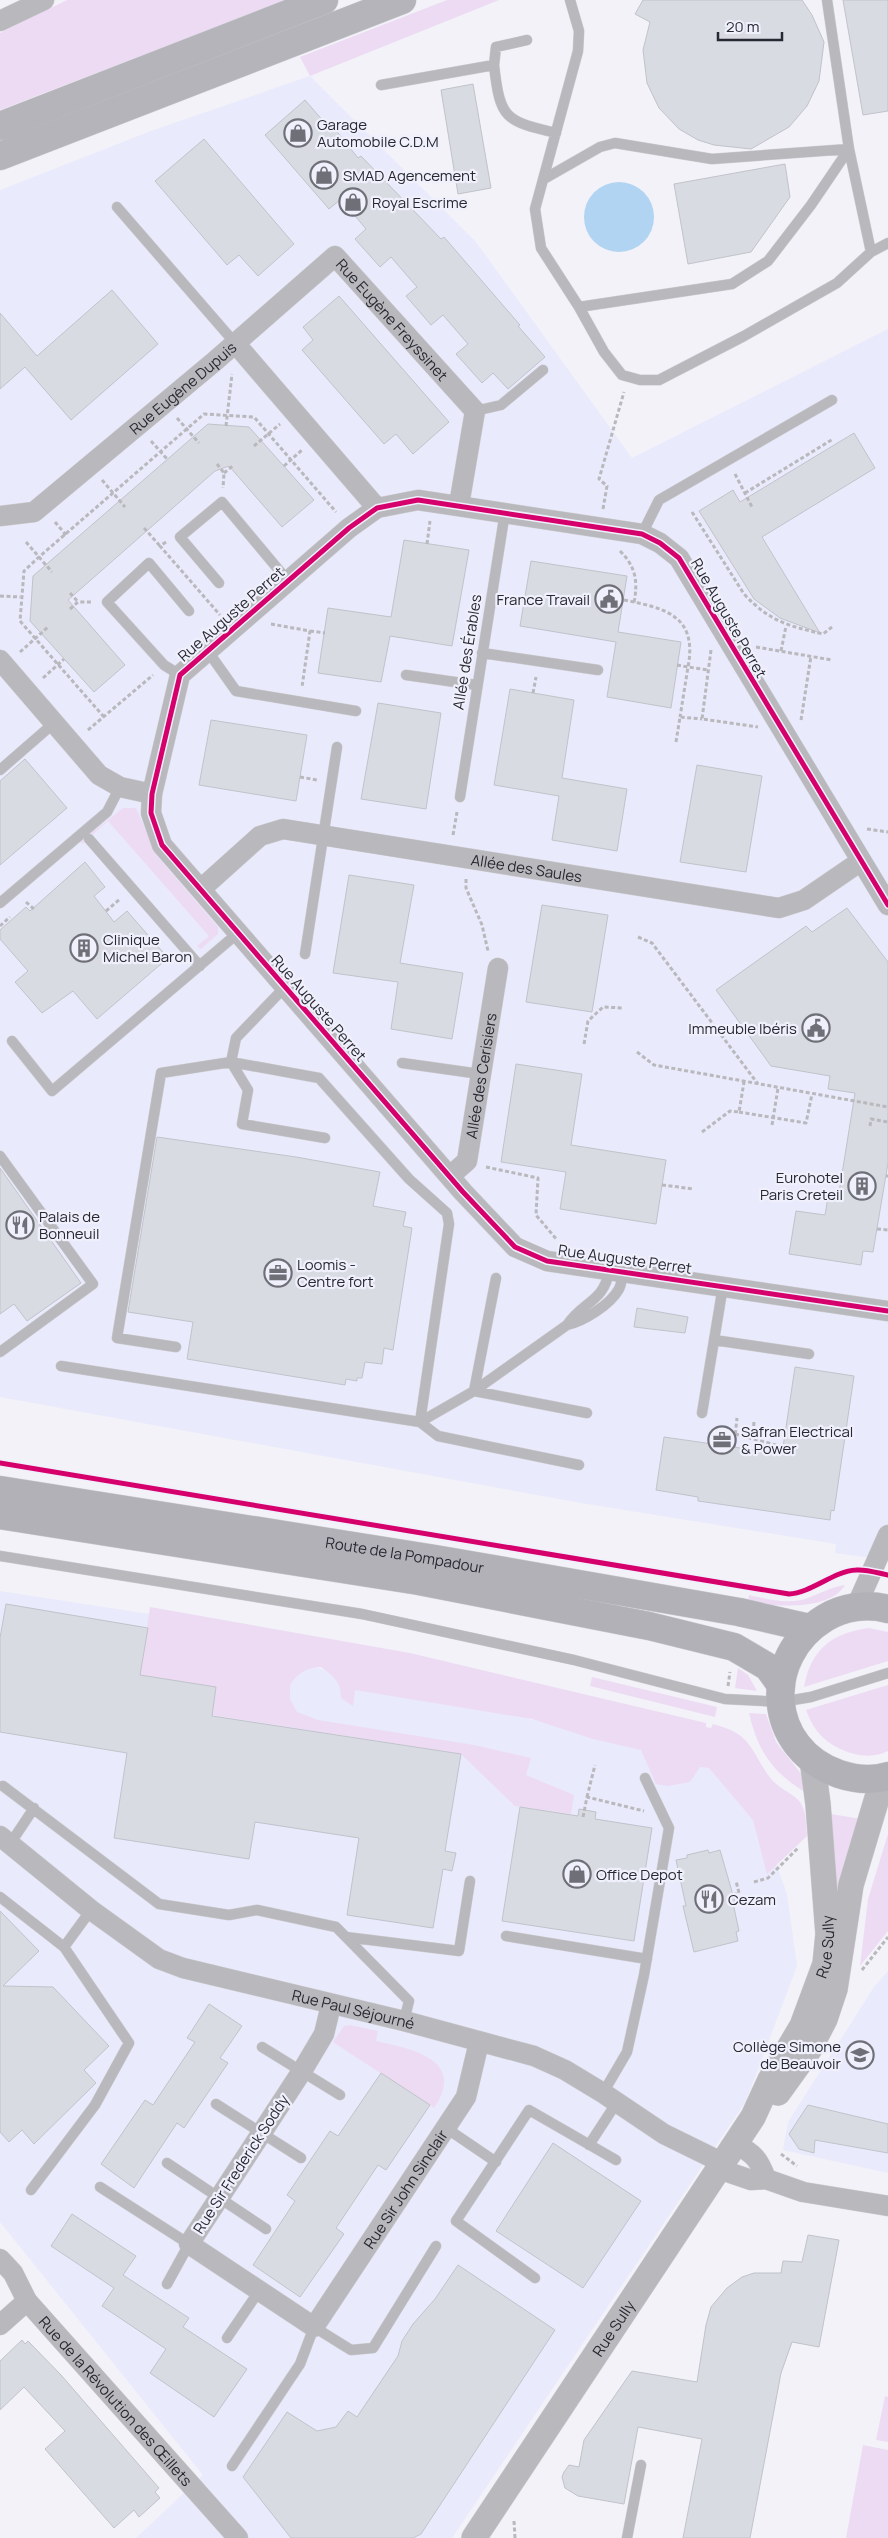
<svg xmlns="http://www.w3.org/2000/svg" width="888" height="2538" viewBox="0 0 888 2538" font-family="Manrope,sans-serif">
<rect width="100%" height="100%" fill="#f2f2f8"/>
<path fill="#e9eafc" d="M 310,76 L 476,242 L 632,458 L 888,329 L 888,1560 L 835,1553 L 836,1544 L 581,1503 L 0,1397 L 0,190 L 151,131 Z
M 0,1591 L 195,1621 L 252,1652 L 700,1760 L 725,1774 L 760,1820 L 787,1894 L 797,1966 L 746,2101 L 452,2538 L 136,2538 L 203,2475 L 0,2222 Z
M 888,1971 L 888,2173 L 783,2150 L 788,2122 L 874,1987 Z"/>
<path fill="#eddbf4" d="M 67,0 L 286,0 L 0,110 L 0,33 Z
M 447,0 L 499,0 L 310,76 L 300,57 Z
M 123,808 L 136,808 L 157,856 L 218,927 L 218,934 L 201,949 L 197,946 L 209,936 L 108,821 L 82,844 L 80,842 Z
M 845,1585 C 829,1612 773,1606 748,1602 L 749,1595 C 767,1599 789,1605 808,1598 C 821,1593 831,1587 845,1585 Z
M 150,1607 L 410,1653 L 706,1723 L 706,1727 L 711,1728 L 713,1724 C 723,1727 734,1730 742,1737 C 754,1747 761,1768 773,1781 C 780,1789 794,1794 800,1802 C 807,1812 806,1825 807,1836 L 767,1874 L 753,1820 L 709,1768 L 700,1767 L 690,1782 L 668,1786 L 656,1784 L 641,1750 L 593,1739 L 532,1719 L 355,1690 L 353,1706 L 341,1698 C 341,1682 334,1676 321,1667 C 306,1668 299,1672 290,1685 L 290,1699 L 297,1712 L 318,1720 L 474,1745 L 531,1758 L 526,1775 L 574,1795 L 571,1814 L 515,1806 L 461,1754 L 212,1715 L 216,1687 L 140,1675 Z
M 869,1628 L 888,1632 L 888,1661 L 804,1687 C 811,1649 832,1633 869,1628 Z
M 738,1668 L 748,1675 L 757,1691 L 735,1688 Z
M 592,1677 L 717,1707 L 715,1717 L 590,1686 Z
M 888,1685 L 888,1751 C 865,1763 832,1750 817,1731 C 812,1725 809,1717 806,1710 Z
M 749,1713 L 766,1714 L 776,1742 L 806,1780 L 810,1795 C 775,1775 758,1753 749,1713 Z
M 825,1813 L 861,1819 L 837,1898 Z
M 888,1834 L 888,1931 L 860,1966 L 868,1899 Z
M 350,2025 L 378,2031 L 376,2041 C 411,2049 467,2059 434,2108 L 333,2042 L 344,2026 Z
M 885,2396 L 888,2397 L 888,2442 L 876,2440 Z
M 863,2445 L 888,2450 L 888,2538 L 846,2538 Z"/>
<path fill="#b1d4f3" d="M584 217a35 35 0 1 1 70 0a35 35 0 1 1-70 0Z"/>
<path fill="#d9dbe3" stroke="#c1c3ca" d="M 643,0 L 802,0 L 812,15 L 824,42 L 819,81 L 807,106 L 789,127 L 751,149 L 714,145 L 698,140 L 679,129 L 659,108 L 647,83 L 643,50 L 650,22 L 635,14 Z
M 843,0 L 888,0 L 888,111 L 863,115 Z
M 473,84 L 491,188 L 458,194 L 441,90 Z
M 305,100 L 331,130 L 334,128 L 358,158 L 361,156 L 441,239 L 444,237 L 520,325 L 518,326 L 545,357 L 508,389 L 493,373 L 482,383 L 456,354 L 468,344 L 443,315 L 431,325 L 406,296 L 417,287 L 391,257 L 380,267 L 355,239 L 366,229 L 341,199 L 329,209 L 265,135 Z
M 204,139 L 294,244 L 258,276 L 239,255 L 227,265 L 155,181 Z
M 785,164 L 790,197 L 751,252 L 688,264 L 674,184 Z
M 112,290 L 158,344 L 71,420 L 25,367 L 0,389 L 0,313 L 37,356 Z
M 339,296 L 449,422 L 413,454 L 396,434 L 384,444 L 302,350 L 313,340 L 303,327 Z
M 208,424 L 249,427 L 314,500 L 282,527 L 229,466 L 215,471 L 68,600 L 125,665 L 94,692 L 30,621 L 33,576 Z
M 854,433 L 875,468 L 762,537 L 820,633 L 780,618 L 754,599 L 699,511 L 733,490 L 740,502 Z
M 404,540 L 469,550 L 452,646 L 390,636 L 381,682 L 318,673 L 328,608 L 391,617 Z
M 531,561 L 627,576 L 618,632 L 681,642 L 671,708 L 607,697 L 616,642 L 520,626 Z
M 510,689 L 574,700 L 562,778 L 627,789 L 617,851 L 552,840 L 559,796 L 494,785 Z
M 378,703 L 441,713 L 426,809 L 361,799 Z
M 211,720 L 307,735 L 296,801 L 199,785 Z
M 25,759 L 67,808 L 0,865 L 0,781 Z
M 697,765 L 762,776 L 746,872 L 680,862 Z
M 85,862 L 105,887 L 94,896 L 114,922 L 127,911 L 168,958 L 97,1019 L 73,991 L 42,1013 L 15,982 L 28,971 L 0,939 L 0,930 L 26,907 L 30,911 Z
M 349,875 L 414,885 L 400,963 L 463,973 L 452,1039 L 391,1029 L 398,982 L 333,973 Z
M 542,905 L 608,915 L 592,1012 L 526,1002 Z
M 847,908 L 888,962 L 888,1163 L 873,1252 L 863,1251 L 861,1265 L 789,1254 L 796,1211 L 825,1215 L 828,1197 L 838,1199 L 855,1093 L 828,1089 L 830,1076 L 771,1066 L 716,990 L 806,926 L 812,932 Z
M 516,1064 L 582,1074 L 571,1145 L 666,1160 L 656,1224 L 560,1209 L 566,1172 L 501,1162 Z
M 157,1137 L 296,1157 L 380,1172 L 373,1206 L 406,1212 L 403,1226 L 412,1228 L 393,1350 L 384,1348 L 382,1364 L 365,1362 L 362,1378 L 357,1378 L 357,1381 L 346,1379 L 345,1385 L 187,1359 L 193,1322 L 128,1312 Z
M 0,1168 L 81,1283 L 27,1321 L 14,1304 L 0,1314 Z
M 637,1308 L 688,1317 L 685,1333 L 634,1327 Z
M 795,1367 L 854,1376 L 834,1511 L 831,1510 L 830,1520 L 698,1501 L 698,1497 L 656,1490 L 664,1437 L 782,1454 Z
M 6,1604 L 148,1628 L 140,1675 L 216,1687 L 212,1716 L 461,1754 L 445,1851 L 456,1853 L 452,1871 L 443,1869 L 433,1928 L 347,1915 L 359,1838 L 255,1822 L 249,1859 L 114,1838 L 127,1753 L 0,1732 L 0,1638 Z
M 520,1807 L 578,1816 L 579,1809 L 596,1812 L 595,1819 L 652,1828 L 634,1941 L 502,1921 Z
M 708,1850 L 709,1853 L 720,1850 L 735,1902 L 733,1903 L 739,1931 L 736,1932 L 738,1941 L 694,1952 L 683,1906 L 686,1906 L 676,1860 L 687,1858 L 687,1855 Z
M 0,1911 L 39,1951 L 3,1986 L 53,1987 L 109,2046 L 84,2070 L 96,2083 L 34,2144 L 22,2130 L 9,2142 L 0,2132 Z
M 209,2004 L 242,2026 L 220,2058 L 228,2063 L 184,2128 L 177,2123 L 134,2188 L 101,2164 L 145,2100 L 153,2105 L 195,2042 L 187,2038 Z
M 381,2073 L 430,2105 L 386,2170 L 378,2165 L 336,2228 L 344,2234 L 300,2297 L 253,2265 L 295,2201 L 287,2195 L 330,2131 L 338,2136 Z
M 808,2105 L 888,2124 L 888,2153 L 815,2140 L 814,2153 L 799,2149 L 789,2134 Z
M 553,2143 L 641,2201 L 583,2288 L 496,2231 Z
M 72,2214 L 136,2256 L 123,2275 L 189,2318 L 183,2327 L 247,2369 L 214,2417 L 150,2373 L 166,2349 L 102,2306 L 114,2288 L 51,2246 Z
M 808,2235 L 839,2240 L 819,2347 L 792,2342 L 781,2373 L 750,2538 L 683,2538 L 702,2439 L 638,2427 L 624,2504 L 578,2496 L 565,2488 L 562,2477 L 564,2472 L 569,2465 L 579,2467 L 584,2440 L 632,2371 L 697,2382 L 706,2325 L 711,2307 L 727,2288 L 742,2277 L 754,2273 L 781,2273 L 783,2261 L 802,2262 Z
M 458,2265 L 555,2330 L 421,2534 L 413,2538 L 291,2538 L 243,2477 L 287,2412 L 317,2431 L 336,2427 L 348,2411 L 357,2417 L 398,2356 L 402,2341 L 413,2324 L 435,2299 Z
M 22,2340 L 25,2344 L 28,2341 L 61,2375 L 159,2488 L 155,2492 L 160,2498 L 139,2517 L 134,2510 L 114,2528 L 45,2449 L 65,2431 L 24,2387 L 0,2410 L 0,2361 Z"/>
<g fill="none" stroke-linecap="round" stroke-linejoin="round">
<g stroke="#ceced4" stroke-width="11">
<path id="service" d="M 570,0 L 579,31 L 578,51 L 535,209 L 541,248 L 579,307 L 604,352 L 622,375 L 640,380 L 659,380 L 744,336 L 837,283 L 871,252 L 888,243
M 827,0 L 849,149 L 871,252
M 494,65 L 496,47 L 527,40
M 381,85 L 494,65 C 500,119 505,121 556,133
M 544,179 L 600,147 L 615,143 L 712,159 L 849,149
M 117,207 L 235,343
M 579,307 L 732,284 L 768,261 L 811,205 L 849,149
M 475,411 L 501,405 L 543,370
M 642,534 L 659,500 L 832,400
M 219,583 L 180,537 L 222,502 L 288,581
M 207,650 L 236,691 L 356,711
M 482,653 L 598,670
M 180,675 L 164,665 L 107,602 L 149,563 L 189,611
M 406,675 L 476,685
M 0,770 L 54,723
M 460,797 L 505,512
M 89,839 L 200,966
M 0,903 L 107,812 L 120,787
M 305,954 L 337,747
M 12,1041 L 52,1091 L 238,933
M 402,1063 L 480,1074
M 325,1138 L 242,1124 L 248,1090 L 231,1062 L 319,1078 L 409,1179 L 447,1213 L 449,1224 L 420,1422 L 474,1391 L 567,1325 C 583,1301 604,1302 609,1271
M 0,1156 L 93,1284 L 0,1352
M 496,1278 L 474,1391 L 587,1413
M 567,1325 C 584,1321 610,1305 619,1289 C 621,1285 622,1278 622,1273
M 714,1340 L 809,1354
M 176,1347 L 117,1338 L 161,1073 L 231,1062 L 236,1038 L 284,988
M 61,1366 L 420,1422 L 438,1436 L 579,1465
M 702,1413 L 723,1286
M 0,1556 L 362,1614 L 574,1660 L 725,1699 L 781,1702 L 811,1697 L 888,1673
M 3,1786 L 159,1904 L 229,1915 L 257,1910 L 336,1927 L 409,2001 L 404,2021
M 10,1844 L 34,1808
M 0,1897 L 64,1947 L 129,2043 L 95,2105 L 31,2190
M 506,1936 L 647,1959
M 346,1937 L 459,1951 L 470,1881
M 64,1947 L 91,1910
M 262,2047 L 340,2095
M 603,2093 L 627,2052 L 644,1975 L 669,1828 L 645,1778
M 216,2104 L 301,2158
M 446,2128 L 496,2162
M 589,2145 L 617,2102
M 167,2163 L 266,2229
M 100,2187 L 189,2244 L 167,2284
M 535,2278 L 456,2221 L 529,2110 L 616,2160
M 227,2338 L 259,2291
M 232,2466 L 300,2364 L 314,2327 L 351,2350 L 373,2348 L 436,2246
M 627,2538 L 641,2465"/>
</g>
<g stroke="#ceced4" stroke-width="21">
<g id="minor">
<path d="M 0,21 L 44,0"/>
<path d="M 235,343 L 377,508"/>
<path id="s1" d="M 0,516 L 34,512 L 215,361 L 335,256 L 475,411 L 459,505"/>
<path d="M 0,660 L 99,775 L 120,787 L 152,794"/>
<path id="s2" d="M 201,889 L 260,836 L 283,829 L 779,908 L 804,900 L 861,861"/>
<path d="M 888,905 L 679,558 L 660,543 L 642,534 L 418,500 L 377,508 L 349,528 L 180,675 L 152,794 L 151,813 L 162,845 L 463,1192 L 515,1247 L 547,1261 L 888,1311"/>
<path id="s3" d="M 450,1176 L 467,1161 L 498,968"/>
<path d="M 856,1607 L 888,1535"/>
<path id="s4" d="M 0,1836 L 91,1910 L 159,1959 L 183,1968 L 404,2021 L 534,2056 L 565,2070 L 603,2093 L 664,2134 L 723,2163"/>
<path id="s5" d="M 331,2005 L 324,2034 L 302,2071 L 189,2244 L 314,2327 L 466,2097 L 479,2042"/>
<path d="M 736,2144 C 754,2154 759,2159 766,2179"/>
<path d="M 719,2169 L 751,2180 L 766,2179 L 803,2192 L 888,2206"/>
<path id="s6" d="M 0,2259 L 13,2273 L 27,2301 L 238,2538"/>
<path d="M 0,2325 L 27,2301"/>
</g>
</g>
<g stroke="#ceced4" stroke-width="26">
<g id="tertiary">
<path d="M 778,2093 L 809,2050 L 825,2019 L 835,1989 L 851,1885 L 883,1778"/>
<path id="s7" d="M 474,2538 L 753,2117 L 770,2080 L 802,2026 L 825,1964 L 828,1934 L 818,1804 L 812,1759"/>
</g>
</g>
<g stroke="#ceced4" stroke-width="29">
<g id="primary">
<path id="s8" d="M 0,1490 L 435,1559 L 739,1612 L 809,1628"/>
<path d="M 0,1515 L 419,1581 L 649,1626 L 734,1647 L 768,1667 L 781,1685"/>
<path d="M 888,1609 C 867,1603 843,1607 825,1618 C 761,1657 766,1749 839,1774 C 854,1779 872,1781 888,1776"/>
</g>
</g>
<g stroke="#ceced4" stroke-width="29">
<path id="trunk" d="M 0,126 L 324,0
M 0,156 L 402,0"/>
</g>
<path stroke="#b9b8bc" stroke-width="3" stroke-dasharray="4 2.5" stroke-linecap="butt" d="M 177,418 L 199,443
M 226,426 L 232,374
M 151,441 L 167,459
M 254,446 L 280,424
M 217,464 L 224,473 L 223,488
M 284,466 L 302,450
M 224,473 L 234,465
M 735,474 L 752,507
M 102,480 L 125,507
M 745,493 L 833,439
M 603,509 L 607,486 L 599,479 L 624,392
M 692,512 L 744,594 C 769,621 788,626 823,634 L 832,627
M 55,522 L 66,535
M 144,528 L 160,546
M 26,542 L 52,572
M 166,542 L 160,546 L 220,615
M 427,544 L 430,521
M 620,551 C 636,567 638,581 634,603
M 70,593 L 78,602
M 0,596 L 20,597
M 507,598 L 524,601
M 624,600 C 664,608 698,615 688,667 L 708,670
M 70,609 L 78,602 L 92,602
M 271,624 L 310,631 L 302,687
M 310,631 L 325,633
M 756,647 L 832,660
M 711,650 L 702,719 L 758,727
M 781,651 L 786,626
M 20,652 L 48,627
M 677,665 L 688,667 L 680,717
M 43,678 L 64,659
M 533,693 L 536,677
M 104,717 L 20,621 L 24,571 L 39,557 L 204,414 L 254,417 L 336,512
M 801,720 L 811,656
M 88,730 L 153,675
M 676,742 L 680,717 L 702,719
M 300,777 L 317,780
M 867,829 L 888,832
M 453,835 L 457,812
M 466,879 L 466,888 L 482,925 L 488,951
M 26,902 L 35,910
M 106,911 L 120,899
M 0,926 L 10,917
M 638,937 L 652,943 L 758,1084
M 584,1044 L 588,1021 L 603,1007 L 623,1008
M 637,1052 L 654,1065 L 888,1107
M 739,1112 L 806,1123 L 812,1094
M 772,1125 L 778,1088
M 870,1126 L 871,1119 L 888,1122
M 702,1132 L 730,1111 L 739,1112 L 744,1082
M 486,1167 L 538,1178 L 536,1215 L 557,1240
M 886,1176 L 888,1176
M 662,1185 L 694,1189
M 877,1229 L 888,1230
M 735,1434 L 783,1447
M 753,1439 L 754,1421
M 734,1447 L 737,1418
M 728,1686 L 730,1672
M 587,1797 L 595,1765
M 583,1817 L 587,1797 L 644,1811
M 754,1882 L 768,1878 L 798,1848
M 733,1895 L 739,1893 L 736,1881
M 862,1970 L 888,1937
M 781,2154 L 797,2166
M 514,2521 L 515,2538"/>
<use href="#service" stroke="#b9b8bc" stroke-width="10"/>
<use href="#minor" stroke="#b9b8bc" stroke-width="20"/>
<use href="#tertiary" stroke="#b9b8bc" stroke-width="25"/>
<use href="#primary" stroke="#b2b1b7" stroke-width="28"/>
<use href="#trunk" stroke="#b4b4ba" stroke-width="28"/>
<g stroke="#eff0fb" stroke-width="8">
<path id="cycleway" d="M 888,905 L 679,558 L 660,543 L 642,534 L 418,500 L 377,508 L 349,528 L 180,675 L 152,794 L 151,813 L 162,845 L 463,1192 L 515,1247 L 547,1261 L 888,1311
M 0,1463 L 789,1594 C 811,1593 834,1571 856,1570 C 866,1569 878,1573 888,1575"/>
</g>
<use href="#cycleway" stroke="#d6006c" stroke-width="5"/>
</g>
<defs>
<g id="shop-ring" transform="scale(1.4375)"><circle r="9.5" fill="#eff0fb" stroke="#6e6f77" stroke-width="1.5"/><path d="M-5-2.5h2.3a2.7 3.5 0 0 1 5.4 0H5L5.5 6h-11ZM-1.5-2.5h3a1.5 2.3 0 0 0-3 0Z" fill="#6e6f77"/></g>
<g id="civic-ring" transform="scale(1.4375)"><circle r="9.5" fill="#eff0fb" stroke="#6e6f77" stroke-width="1.5"/><path d="M-.6-6.5H3V-4.5H.6V-3L4-1V1h2V6H-6V1h2V-1L-.6-3ZM-1.2 2.5V6h2.4V2.5Z" fill="#6e6f77"/></g>
<g id="building-ring" transform="scale(1.4375)"><circle r="9.5" fill="#eff0fb" stroke="#6e6f77" stroke-width="1.5"/><path d="M-4-6H4V6H1V3H-1V6H-4ZM-2.5-4.3h1.7v1.8h-1.7ZM.8-4.3h1.7v1.8H.8ZM-2.5-1h1.7V.8h-1.7ZM.8-1h1.7V.8H.8Z" fill="#6e6f77"/></g>
<g id="restaurant-ring" transform="scale(1.4375)"><circle r="9.5" fill="#eff0fb" stroke="#6e6f77" stroke-width="1.5"/><path d="M-5-6h1v4h1v-4h1v4h1v-4h1v5L-1.5 .5V6h-2V.5L-5-1ZM5-6V6H3V1.5H1.5Q1.5-4 5-6Z" fill="#6e6f77"/></g>
<g id="office-ring" transform="scale(1.4375)"><circle r="9.5" fill="#eff0fb" stroke="#6e6f77" stroke-width="1.5"/><path d="M-6-3h4V-5.5h4V-3h4V5H-6ZM-1-4.5V-3h2v-1.5ZM-6 0V1H6V0Z" fill="#6e6f77"/></g>
<g id="school-ring" transform="scale(1.4375)"><circle r="9.5" fill="#eff0fb" stroke="#6e6f77" stroke-width="1.5"/><path d="M0-5L7-2L0 1L-7-2ZM-4 1L0 2.5L4 1V4Q0 6-4 4Z" fill="#6e6f77"/></g>
</defs>
<g fill-rule="evenodd">
<use href="#shop-ring" x="298" y="133"/>
<use href="#shop-ring" x="324" y="175"/>
<use href="#shop-ring" x="353" y="202"/>
<use href="#civic-ring" x="609" y="599"/>
<use href="#building-ring" x="84" y="948"/>
<use href="#civic-ring" x="816" y="1028"/>
<use href="#building-ring" x="862" y="1186"/>
<use href="#restaurant-ring" x="20" y="1225"/>
<use href="#office-ring" x="278" y="1273"/>
<use href="#office-ring" x="722" y="1440"/>
<use href="#shop-ring" x="577" y="1874"/>
<use href="#restaurant-ring" x="709" y="1899"/>
<use href="#school-ring" x="860" y="2055"/>
</g>
<g text-anchor="middle" dominant-baseline="central" stroke-width="4.5" stroke-linejoin="round" paint-order="stroke">
<g font-size="15" fill="#272832" stroke="#eff0fb" text-anchor="start">
<text x="317" y="124">Garage<tspan x="317" dy="17">Automobile C.D.M</tspan></text>
<text x="343" y="175">SMAD Agencement</text>
<text x="372" y="202">Royal Escrime</text>
<text x="590" y="599" text-anchor="end">France Travail</text>
<text x="103" y="939">Clinique<tspan x="103" dy="17">Michel Baron</tspan></text>
<text x="797" y="1028" text-anchor="end">Immeuble Ibéris</text>
<text x="843" y="1177" text-anchor="end">Eurohotel<tspan x="843" dy="17">Paris Creteil</tspan></text>
<text x="39" y="1216">Palais de<tspan x="39" dy="17">Bonneuil</tspan></text>
<text x="297" y="1264">Loomis -<tspan x="297" dy="17">Centre fort</tspan></text>
<text x="741" y="1431">Safran Electrical<tspan x="741" dy="17">&amp; Power</tspan></text>
<text x="596" y="1874">Office Depot</text>
<text x="728" y="1899">Cezam</text>
<text x="841" y="2046" text-anchor="end">Collège Simone<tspan x="841" dy="17">de Beauvoir</tspan></text>
</g>
<g font-size="15" fill="#272832" stroke="#eff0fb">
<text stroke="none"><textPath href="#s1" startOffset="515">Rue Eugène Freyssinet</textPath></text>
<text stroke="none"><textPath href="#s1" startOffset="228">Rue Eugène Dupuis</textPath></text>
<text transform="translate(231 614) rotate(-41)">Rue Auguste Perret</text>
<text transform="translate(729 618) rotate(60)">Rue Auguste Perret</text>
<text transform="translate(467 652) rotate(-81)">Allée des Érables</text>
<text stroke="none"><textPath href="#s2" startOffset="350">Allée des Saules</textPath></text>
<text transform="translate(319 1008) rotate(49)">Rue Auguste Perret</text>
<text stroke="none"><textPath href="#s3" startOffset="109">Allée des Cerisiers</textPath></text>
<text transform="translate(625 1259) rotate(8)">Rue Auguste Perret</text>
<text stroke="none"><textPath href="#s8" startOffset="410">Route de la Pompadour</textPath></text>
<text stroke="none"><textPath href="#s7" startOffset="692">Rue Sully</textPath></text>
<text stroke="none"><textPath href="#s4" startOffset="402">Rue Paul Séjourné</textPath></text>
<text transform="translate(241 2164) rotate(-57)">Rue Sir Frederick Soddy</text>
<text stroke="none"><textPath href="#s5" startOffset="595">Rue Sir John Sinclair</textPath></text>
<text stroke="none"><textPath href="#s7" startOffset="252">Rue Sully</textPath></text>
<text stroke="none"><textPath href="#s6" startOffset="184">Rue de la Révolution des Œillets</textPath></text>
</g>
</g>
<path d="M718 32v8h64v-8" fill="none" stroke="#272832" stroke-width="2.5"/>
<text x="726" y="32" font-size="15" fill="#272832" stroke="#eff0fb" stroke-width="4" paint-order="stroke">20 m</text>
</svg>
